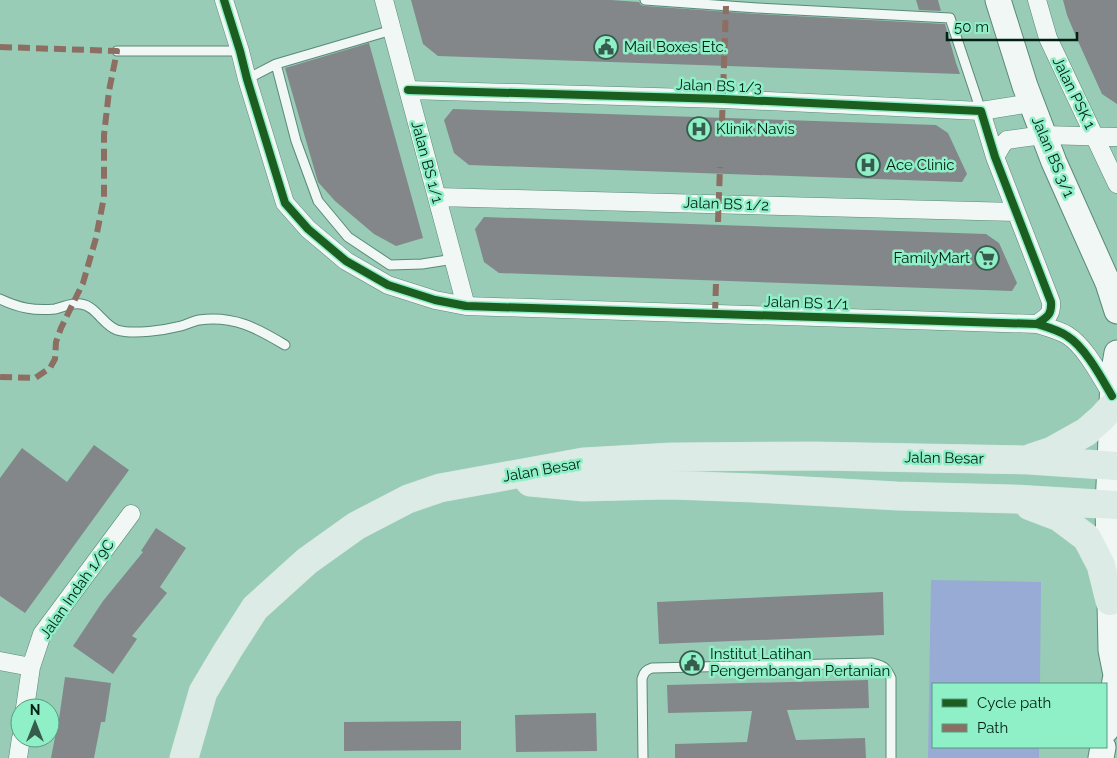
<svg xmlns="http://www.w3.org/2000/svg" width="1117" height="758" viewBox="0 0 1117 758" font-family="Raleway,sans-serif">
<rect width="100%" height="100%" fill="#98ccb6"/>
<path fill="#97abd5" d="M 931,580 L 1041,582 L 1040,684 L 933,684 L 933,747 L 1039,747 L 1039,758 L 928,758 Z"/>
<path fill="#838789" d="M 411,0 L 611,0 L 639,2 L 641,5 L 645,6 L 757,14 L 945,24 L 956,63 L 960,74 L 438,56 L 423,44 Z
M 916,0 L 938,0 L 941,11 L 919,10 Z
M 1063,0 L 1117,0 L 1117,104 L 1102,94 L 1077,39 L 1067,15 Z
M 369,43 L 423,238 L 396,246 L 374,234 L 335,201 L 318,182 L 285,68 Z
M 453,109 L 936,125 L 948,133 L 967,174 L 962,182 L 469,165 L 454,153 L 444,120 Z
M 484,217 L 986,234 L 999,243 L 1017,283 L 1012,291 L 499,273 L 484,262 L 475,229 Z
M 94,445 L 129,470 L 25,613 L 0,596 L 0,478 L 22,448 L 67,482 Z
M 156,528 L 186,548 L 160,587 L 167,593 L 132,636 L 137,639 L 113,674 L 73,646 L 103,601 L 143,552 L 141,551 Z
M 883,592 L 884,635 L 659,644 L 657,602 Z
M 65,677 L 111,683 L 105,722 L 101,722 L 94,758 L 51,758 L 56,732 L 57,733 Z
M 868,680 L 869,708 L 787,710 L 796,740 L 865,738 L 866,758 L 675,758 L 675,744 L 747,742 L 752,711 L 668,713 L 667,685 Z
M 596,713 L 597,751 L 516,752 L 515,715 Z
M 461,721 L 461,750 L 344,751 L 344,722 Z"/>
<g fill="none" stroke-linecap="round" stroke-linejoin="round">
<g stroke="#5a8979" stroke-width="11">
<path id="lane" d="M 645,0 L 757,8 L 950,18 L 981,111
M 117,51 L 240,51
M 276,64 L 296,141 L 318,201 L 348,237 L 390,265 L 422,264 L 454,259
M 247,79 L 276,64 L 392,30
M 0,299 C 19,308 34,311 55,309 C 65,307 71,302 81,304 C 96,306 103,325 117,330 C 134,335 165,330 181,326 C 188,324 193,321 199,320 C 233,315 257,328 285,345
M 643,758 L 642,679 C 644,672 646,670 652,668 L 872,663 C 884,666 886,667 891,678 L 891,758"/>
</g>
<g stroke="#5a8979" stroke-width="19">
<path id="street" d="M 224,0 L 240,51 L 247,79 L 285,203 L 308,229 L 346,261 L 388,285 L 435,300 L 466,306 L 1037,324 C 1047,327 1058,330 1067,335 C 1086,347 1100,376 1112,395
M 384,0 L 466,306
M 1037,0 L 1048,38 L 1117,184
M 408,90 L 723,99 L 981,111 L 995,157 L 1051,302 C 1052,315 1047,317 1037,324
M 981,111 L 1031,103
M 995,157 L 1002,145 L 1007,140 L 1043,135 L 1117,137
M 437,197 L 1016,212
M 0,661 L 31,667
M 25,708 L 31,667 L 42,634 L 131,514
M 18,758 L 21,738"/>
</g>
<g stroke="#5a8979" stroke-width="27">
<path id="secondary" d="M 998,0 L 1025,86 L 1054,162 L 1108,283 L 1117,311
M 1116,675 L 1111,650 L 1108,505 L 1110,465 L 1113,376 L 1117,353
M 1106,730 L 1117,670
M 1101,758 L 1103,747"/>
</g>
<g stroke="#d1e8de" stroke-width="29">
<path id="primary" d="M 1031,458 L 1052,451 L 1086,432 L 1101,419 L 1112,407
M 530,482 L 583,487 L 670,485 L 753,488 L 897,496 L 1014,499 L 1117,505
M 1030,506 L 1059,517 L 1087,538 L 1101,565 L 1110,601
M 184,758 L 203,692 L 228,650 L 255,608 L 307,561 L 356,526 L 408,499 L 440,488 L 583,462 L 671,457 L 815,456 L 1028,460 L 1117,466"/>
</g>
<use href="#lane" stroke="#f0f7f4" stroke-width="9"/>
<use href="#street" stroke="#f0f7f4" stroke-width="18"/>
<use href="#secondary" stroke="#f0f7f4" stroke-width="25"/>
<use href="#primary" stroke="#dcebe5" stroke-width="28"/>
<path stroke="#8d6e63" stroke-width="6" stroke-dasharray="12 6" stroke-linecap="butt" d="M 0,47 L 117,51 L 109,91 L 104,135 L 104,197 L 96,238 L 83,283 L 61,328 L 56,342 L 55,359 L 50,368 L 35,378 L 0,377
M 722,122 L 726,6
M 718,222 L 720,167
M 715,314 L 716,283"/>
<g stroke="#8fefc7" stroke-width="11">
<path id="cycleway" d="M 224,0 L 240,51 L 247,79 L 285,203 L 308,229 L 346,261 L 388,285 L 435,300 L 466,306 L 1037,324 C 1047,327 1058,330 1067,336 C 1085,347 1101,377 1112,396
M 408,90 L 723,99 L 981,111 L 995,157 L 1051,302 C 1052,315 1047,317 1037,324"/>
</g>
<use href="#cycleway" stroke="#1b5e20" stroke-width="8"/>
</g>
<defs>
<g id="civic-ring" transform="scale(1.25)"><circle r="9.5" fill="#8fefc7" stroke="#365c4d" stroke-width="1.5"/><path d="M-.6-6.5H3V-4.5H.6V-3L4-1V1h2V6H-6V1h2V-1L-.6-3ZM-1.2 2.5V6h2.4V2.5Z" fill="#365c4d"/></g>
<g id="hospital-ring" transform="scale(1.25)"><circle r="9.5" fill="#8fefc7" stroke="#365c4d" stroke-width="1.5"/><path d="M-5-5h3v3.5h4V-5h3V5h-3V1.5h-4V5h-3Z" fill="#365c4d"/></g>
<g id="supermarket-ring" transform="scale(1.25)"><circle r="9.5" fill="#8fefc7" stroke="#365c4d" stroke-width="1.5"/><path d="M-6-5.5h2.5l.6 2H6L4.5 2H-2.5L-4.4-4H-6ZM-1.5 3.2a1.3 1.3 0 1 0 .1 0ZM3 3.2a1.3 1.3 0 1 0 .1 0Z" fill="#365c4d"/></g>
</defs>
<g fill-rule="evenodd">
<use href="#civic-ring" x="606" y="47"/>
<use href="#hospital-ring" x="699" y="129"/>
<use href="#hospital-ring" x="868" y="165"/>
<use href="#supermarket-ring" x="987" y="258"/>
<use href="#civic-ring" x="692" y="663"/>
</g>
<g text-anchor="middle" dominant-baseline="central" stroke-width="5" stroke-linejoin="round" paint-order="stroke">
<g font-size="15" fill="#012015" stroke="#8fefc7" text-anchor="start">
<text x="624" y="47">Mail Boxes Etc.</text>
<text x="716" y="129">Klinik Navis</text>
<text x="886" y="165">Ace Clinic</text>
<text x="970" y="258" text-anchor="end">FamilyMart</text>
<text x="710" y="654">Institut Latihan<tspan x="710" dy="17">Pengembangan Pertanian</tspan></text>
</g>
<g font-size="15" fill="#012015" stroke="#8fefc7">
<text transform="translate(719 86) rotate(2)">Jalan BS 1/3</text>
<text transform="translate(1074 93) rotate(64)">Jalan PSK 1</text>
<text transform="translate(1053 157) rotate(67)">Jalan BS 3/1</text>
<text transform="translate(427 162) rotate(75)">Jalan BS 1/1</text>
<text transform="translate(726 204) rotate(2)">Jalan BS 1/2</text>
<text transform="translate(806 303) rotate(2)">Jalan BS 1/1</text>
<text transform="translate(944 458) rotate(1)">Jalan Besar</text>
<text transform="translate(542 470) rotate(-10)">Jalan Besar</text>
<text transform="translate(77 589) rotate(-55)">Jalan Indah 1/9C</text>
</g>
</g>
<rect x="932" y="683" width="175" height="65" fill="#8fefc7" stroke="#569c80"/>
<rect x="942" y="699" width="25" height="8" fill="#1b5e20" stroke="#569c80"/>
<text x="977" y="708" font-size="15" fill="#012015">Cycle path</text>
<rect x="942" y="724" width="25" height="8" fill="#8d6e63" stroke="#569c80"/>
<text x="977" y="733" font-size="15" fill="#012015">Path</text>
<g transform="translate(35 723)"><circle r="24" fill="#8fefc7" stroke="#569c80"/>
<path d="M0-4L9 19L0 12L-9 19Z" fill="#365c4d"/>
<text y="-8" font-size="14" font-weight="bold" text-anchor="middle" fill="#012015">N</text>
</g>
<path d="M947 32v8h130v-8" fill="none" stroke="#012015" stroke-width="2.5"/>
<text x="954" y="32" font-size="15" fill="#012015" stroke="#8fefc7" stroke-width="4" paint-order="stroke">50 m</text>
</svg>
